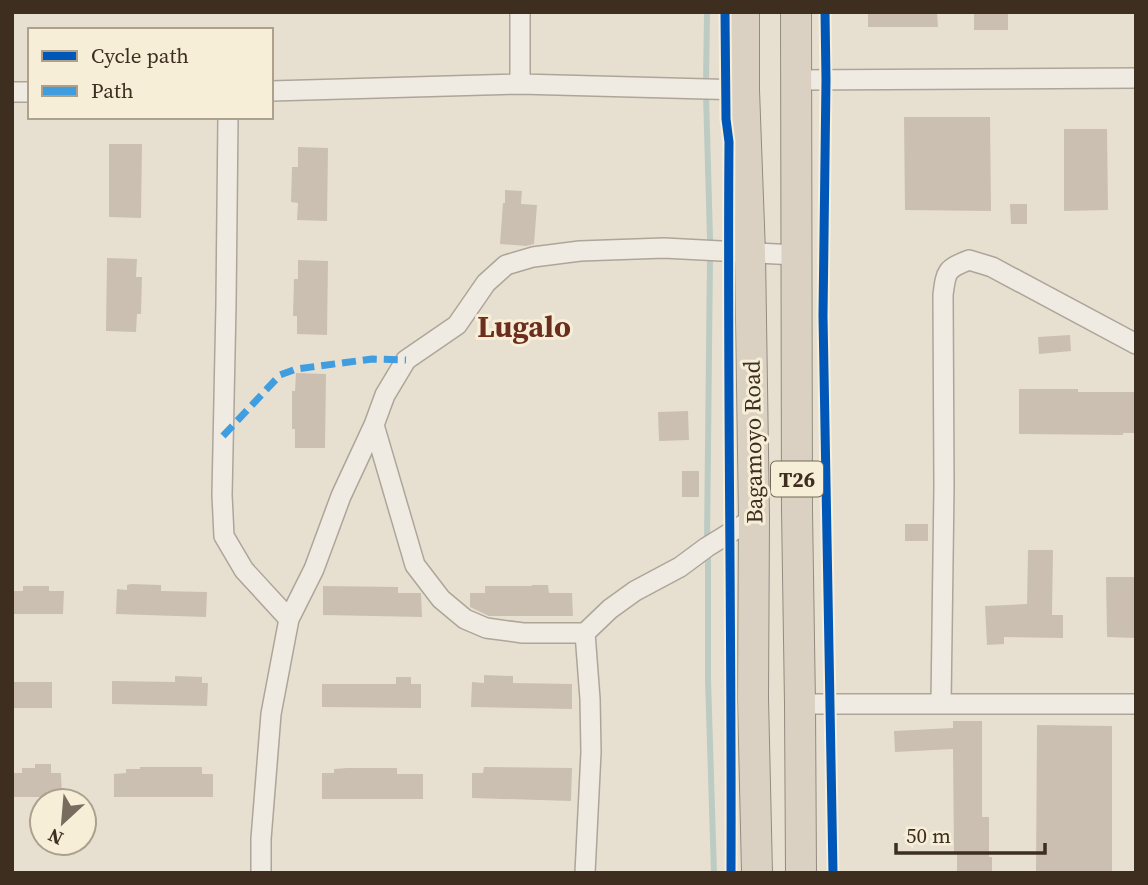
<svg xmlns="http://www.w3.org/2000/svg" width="1148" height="885" viewBox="0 0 1148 885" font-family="'Source Serif 4',serif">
<rect width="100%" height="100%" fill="#e7e0d1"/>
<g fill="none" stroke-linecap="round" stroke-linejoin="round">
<path stroke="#bcccc2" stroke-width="6" d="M 706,84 L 707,12
M 706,94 L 710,239
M 707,542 L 710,256
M 708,553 L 708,679 L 714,873"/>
</g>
<path fill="#cbbfb2" d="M 868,12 L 937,12 L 938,27 L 868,27 Z
M 974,12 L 1008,12 L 1008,30 L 974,30 Z
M 904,117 L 990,117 L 991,211 L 905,210 Z
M 1064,129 L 1107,129 L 1108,210 L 1064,211 Z
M 109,144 L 142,144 L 141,218 L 109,217 Z
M 298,147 L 328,148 L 327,221 L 297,220 L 298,203 L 291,202 L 292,167 L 298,167 Z
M 505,190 L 522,191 L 521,204 L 537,205 L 534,244 L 526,246 L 500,244 L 503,203 L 505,203 Z
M 1010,204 L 1027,204 L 1027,224 L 1011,224 Z
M 107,258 L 137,259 L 136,277 L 142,277 L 141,314 L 137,314 L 136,332 L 106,331 Z
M 298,260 L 328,261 L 327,335 L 297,334 L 297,316 L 293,316 L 294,279 L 298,279 Z
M 1070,335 L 1071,351 L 1039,354 L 1038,337 Z
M 296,373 L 326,374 L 325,448 L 295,448 L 295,429 L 292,429 L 292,391 L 295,391 Z
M 1019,389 L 1078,389 L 1078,392 L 1136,392 L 1136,433 L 1123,433 L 1123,435 L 1019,434 Z
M 688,411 L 689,440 L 659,441 L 658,412 Z
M 682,471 L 699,471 L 699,497 L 682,497 Z
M 905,524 L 928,524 L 928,541 L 905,541 Z
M 1028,550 L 1053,550 L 1052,615 L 1063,615 L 1063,638 L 1004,637 L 1004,644 L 987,645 L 985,606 L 1027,604 Z
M 1106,577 L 1136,577 L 1136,638 L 1107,637 Z
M 131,584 L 161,585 L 161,591 L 207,592 L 206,617 L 116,614 L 117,589 L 127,590 L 127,585 Z
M 532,585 L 548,585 L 549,593 L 572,593 L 573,616 L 489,616 L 470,607 L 470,593 L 485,593 L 485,586 L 532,586 Z
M 23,586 L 49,586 L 49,591 L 64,591 L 63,614 L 12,614 L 12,591 L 23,591 Z
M 323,586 L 398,587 L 398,593 L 421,593 L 422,617 L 323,615 Z
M 484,675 L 513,676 L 513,683 L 572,684 L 572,709 L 471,707 L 472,682 L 484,683 Z
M 175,676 L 202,677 L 202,683 L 208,683 L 207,706 L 112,704 L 112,681 L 175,682 Z
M 396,677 L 411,677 L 411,684 L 421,684 L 421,708 L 322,707 L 322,684 L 396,684 Z
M 12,682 L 52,682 L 52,708 L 12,708 Z
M 953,721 L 982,721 L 982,817 L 989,817 L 989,857 L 992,857 L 992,873 L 957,873 L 957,854 L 954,854 L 953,749 L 895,752 L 894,731 L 953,728 Z
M 1037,725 L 1112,726 L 1112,873 L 1036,873 Z
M 35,764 L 51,764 L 51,773 L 61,773 L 62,797 L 12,797 L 12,773 L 22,773 L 22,768 L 35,768 Z
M 140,767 L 202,767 L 202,774 L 213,774 L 213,797 L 114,797 L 114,774 L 126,773 L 126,769 L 140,769 Z
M 484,767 L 572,768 L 571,801 L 472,798 L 472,773 L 483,773 Z
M 347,768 L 397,768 L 397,774 L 423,774 L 423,799 L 322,799 L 322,773 L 334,773 L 334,769 Z"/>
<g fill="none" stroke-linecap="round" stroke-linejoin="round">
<g stroke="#ada599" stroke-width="22">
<path id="minor" d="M 520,12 L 520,84
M 797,80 L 1136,78
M 271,91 L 520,84 L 744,90
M 12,92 L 30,92
M 228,117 L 226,304 L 222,495 L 224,536 L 244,570 L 289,619
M 374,425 L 415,565 L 441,599 L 465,619 L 486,628 L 523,633 L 585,633
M 800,704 L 1136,704
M 941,704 L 944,487 L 943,295 C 946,271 946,269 969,260 L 992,267 L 1136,344
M 261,873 L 261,839 L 271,714 L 289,619 L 314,569 L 341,496 L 374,425 L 385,395 L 406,360 L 457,325 L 486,283 L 506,265 L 533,257 L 580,251 L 664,248 L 796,255
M 585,873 L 591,752 L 590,699 L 585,633 L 610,609 L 635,591 L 680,567 L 707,547 L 754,518"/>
</g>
<g stroke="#928b80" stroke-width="32">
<path id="highway" d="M 744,12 L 744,90 L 750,253 L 754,518 L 753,698 L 757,873
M 796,12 L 797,510 L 800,704 L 801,873"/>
</g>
<use href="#minor" stroke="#efebe3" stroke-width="19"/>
<use href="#highway" stroke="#dad1c2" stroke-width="30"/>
<path stroke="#3f9de0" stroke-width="7" stroke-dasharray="14 7" stroke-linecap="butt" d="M 223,436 L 280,375 L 296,369 L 372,359 L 406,360"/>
<g stroke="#f7eed8" stroke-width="13">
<path id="cycleway" d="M 725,12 L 726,119 L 729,142 C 727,386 732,629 731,873
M 825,12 L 826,80 L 823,316 L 833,873"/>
</g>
<use href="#cycleway" stroke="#0057b8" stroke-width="9"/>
</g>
<g text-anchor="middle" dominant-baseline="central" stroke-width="6" stroke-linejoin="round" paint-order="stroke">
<rect fill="#f7eed8" stroke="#756857" stroke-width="2" x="771" y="461.5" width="52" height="35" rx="5"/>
<g font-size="21" font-weight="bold" fill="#3d2e20">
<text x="797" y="479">T26</text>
</g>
<g font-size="23" fill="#3d2e20" stroke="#f7eed8">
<text transform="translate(753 442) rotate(-91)">Bagamoyo Road</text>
</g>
<g font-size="30" font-weight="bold" fill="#6b2e1e" stroke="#f7eed8">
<text x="524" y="326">Lugalo</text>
</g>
</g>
<rect width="1148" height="885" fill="none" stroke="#3d2e20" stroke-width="28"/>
<rect x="28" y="28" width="245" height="91" fill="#f7eed8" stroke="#ada18e" stroke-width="2"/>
<rect x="42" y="51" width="35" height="10" fill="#0057b8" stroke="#ada18e" stroke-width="2"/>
<text x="91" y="63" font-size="21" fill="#3d2e20">Cycle path</text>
<rect x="42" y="86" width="35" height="10" fill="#3f9de0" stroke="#ada18e" stroke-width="2"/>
<text x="91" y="98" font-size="21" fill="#3d2e20">Path</text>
<g transform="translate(63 822) rotate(206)"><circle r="33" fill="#f7eed8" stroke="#ada18e" stroke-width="2"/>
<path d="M0-5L12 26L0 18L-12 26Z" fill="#786c5e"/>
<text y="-10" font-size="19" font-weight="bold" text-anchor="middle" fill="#3d2e20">N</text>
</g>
<path d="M896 843v10h149v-10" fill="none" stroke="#3d2e20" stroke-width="3.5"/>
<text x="906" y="843" font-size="21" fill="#3d2e20" stroke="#f7eed8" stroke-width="5" paint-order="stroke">50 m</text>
</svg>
